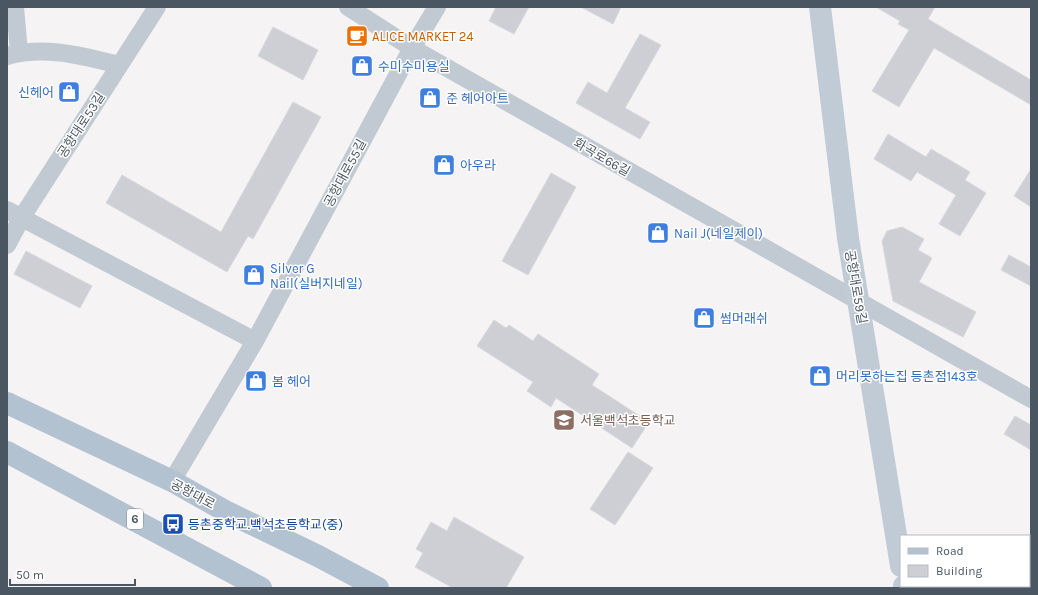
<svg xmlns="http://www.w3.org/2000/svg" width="1038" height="595" viewBox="0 0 1038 595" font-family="Karla,'Noto Sans KR',sans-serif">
<rect width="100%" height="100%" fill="#f5f3f3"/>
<path fill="#cdcfd5" stroke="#d7d9de" d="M 496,7 L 529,7 L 514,34 L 489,21 Z
M 581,7 L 621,7 L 613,24 Z
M 876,7 L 935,7 L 928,19 L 1031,80 L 1031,105 L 934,48 L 899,107 L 872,91 L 909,30 L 898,24 L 900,21 Z
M 273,27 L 318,50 L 303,80 L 258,56 Z
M 640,34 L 661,45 L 625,108 L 650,122 L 640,139 L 576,103 L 588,82 L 607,93 Z
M 293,102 L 321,117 L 253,239 L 248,236 L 227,272 L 106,203 L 122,175 L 221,232 Z
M 888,134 L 926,157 L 931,149 L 970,172 L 965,180 L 986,193 L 960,236 L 939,224 L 956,195 L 917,172 L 911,181 L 874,159 Z
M 1031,169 L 1031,207 L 1014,196 Z
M 551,173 L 576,187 L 528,275 L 502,261 Z
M 902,227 L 924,239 L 918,250 L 932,258 L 919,282 L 976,312 L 963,337 L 893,301 L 882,241 L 887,231 Z
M 26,251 L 92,286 L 80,308 L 14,274 Z
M 1009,255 L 1031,267 L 1031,286 L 1001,270 Z
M 494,320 L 506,328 L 509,325 L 533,341 L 538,334 L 599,374 L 592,385 L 649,422 L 632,448 L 556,398 L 551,407 L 527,391 L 533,382 L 477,346 Z
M 1015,416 L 1031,425 L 1031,450 L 1004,434 Z
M 628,452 L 653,468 L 615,525 L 590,509 Z
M 454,517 L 524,557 L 506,588 L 453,588 L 415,567 L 423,553 L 416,549 L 431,522 L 447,531 Z"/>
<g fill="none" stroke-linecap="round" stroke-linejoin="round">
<path stroke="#c1cad2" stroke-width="18" d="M 15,7 L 19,52
M 348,7 L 412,48 L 1031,399
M 7,56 C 44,45 83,56 119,65
M 7,210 L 255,341
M 7,245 L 22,217 L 157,7
M 172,481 L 255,341 L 412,48 L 437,7
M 998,586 L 1002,588"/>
<path stroke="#c1cbd6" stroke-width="22" d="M 820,7 L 848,238 L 901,566
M 904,586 L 904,588"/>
<path stroke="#b3c2d1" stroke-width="22" d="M 7,403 L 172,481 L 227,512 L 318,556 L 378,588
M 7,452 L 261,588"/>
</g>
<defs>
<g id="cafe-square" transform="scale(1.15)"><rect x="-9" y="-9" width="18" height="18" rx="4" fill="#e8710a" stroke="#fff"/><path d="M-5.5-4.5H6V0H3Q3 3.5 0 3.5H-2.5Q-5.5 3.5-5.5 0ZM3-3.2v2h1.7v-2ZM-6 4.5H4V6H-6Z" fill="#fff"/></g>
<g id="shop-square" transform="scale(1.15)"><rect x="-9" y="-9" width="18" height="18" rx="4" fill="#3f7fe0" stroke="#fff"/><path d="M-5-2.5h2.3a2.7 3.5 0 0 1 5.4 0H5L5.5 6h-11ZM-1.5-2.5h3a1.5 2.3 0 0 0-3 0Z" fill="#fff"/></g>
<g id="school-square" transform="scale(1.15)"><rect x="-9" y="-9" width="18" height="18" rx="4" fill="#8d6e63" stroke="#fff"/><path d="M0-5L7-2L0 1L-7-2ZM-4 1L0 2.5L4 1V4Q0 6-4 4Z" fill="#fff"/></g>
<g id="bus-square" transform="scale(1.15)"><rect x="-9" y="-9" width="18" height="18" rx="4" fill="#1a4fb4" stroke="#fff"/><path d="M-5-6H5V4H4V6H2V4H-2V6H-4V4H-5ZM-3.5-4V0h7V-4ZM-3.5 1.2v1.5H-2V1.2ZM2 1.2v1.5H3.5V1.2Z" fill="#fff"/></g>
</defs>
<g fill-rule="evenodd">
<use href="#cafe-square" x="357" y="36"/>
<use href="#shop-square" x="362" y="66"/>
<use href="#shop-square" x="69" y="92"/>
<use href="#shop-square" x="430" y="98"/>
<use href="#shop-square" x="444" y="165"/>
<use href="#shop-square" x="658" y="233"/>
<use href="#shop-square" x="254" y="275"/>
<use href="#shop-square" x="704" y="318"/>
<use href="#shop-square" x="820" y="376"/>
<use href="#shop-square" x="256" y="381"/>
<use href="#school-square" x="564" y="420"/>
<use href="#bus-square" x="173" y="524"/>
</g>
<g text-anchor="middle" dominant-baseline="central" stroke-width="3" stroke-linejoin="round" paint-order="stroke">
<rect fill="#fff" stroke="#808990" stroke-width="1" x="127" y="509" width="16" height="20" rx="3"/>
<g font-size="12" font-weight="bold" fill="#4a5661">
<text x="135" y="519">6</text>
</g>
<g font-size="13" fill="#c56008" stroke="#fff" text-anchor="start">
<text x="372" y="36">ALICE MARKET 24</text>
</g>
<g font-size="13" fill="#366cbe" stroke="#fff" text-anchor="start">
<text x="378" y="66">수미수미용실</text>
<text x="54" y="92" text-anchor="end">신헤어</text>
<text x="446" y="98">준 헤어아트</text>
<text x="460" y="165">아우라</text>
<text x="674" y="233">Nail J(네일제이)</text>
<text x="270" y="268">Silver G<tspan x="270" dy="15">Nail(실버지네일)</tspan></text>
<text x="720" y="318">썸머래쉬</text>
<text x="836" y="376">머리못하는집 등촌점143호</text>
<text x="272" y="381">봄 헤어</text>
</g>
<g font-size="13" fill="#4a5661" stroke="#fff">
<text transform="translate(81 125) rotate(-57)">공항대로53길</text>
<text transform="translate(602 157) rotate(30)">화곡로66길</text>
<text transform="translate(345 173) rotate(-62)">공항대로55길</text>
<text transform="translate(856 287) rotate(80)">공항대로59길</text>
<text transform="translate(193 494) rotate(28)">공항대로</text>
</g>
<g font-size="13" fill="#785e54" stroke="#fff" text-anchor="start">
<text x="580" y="420">서울백석초등학교</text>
</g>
<g font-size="13" fill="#164399" stroke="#fff" text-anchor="start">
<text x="188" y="524">등촌중학교.백석초등학교(중)</text>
</g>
</g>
<rect width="1038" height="595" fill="none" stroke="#4a5661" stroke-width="16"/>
<rect x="900" y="535" width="130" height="52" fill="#ffffff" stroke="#b7bbc0"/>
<rect x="908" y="548" width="20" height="6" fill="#b3c2d1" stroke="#b7bbc0"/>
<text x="936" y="555" font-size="12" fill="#4a5661">Road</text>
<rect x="908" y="565" width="20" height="12" fill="#cdcfd5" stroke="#b7bbc0"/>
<text x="936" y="575" font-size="12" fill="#4a5661">Building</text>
<path d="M10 579v6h125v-6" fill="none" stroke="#4a5661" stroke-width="2"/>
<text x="16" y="579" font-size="12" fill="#4a5661" stroke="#ffffff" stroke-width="3" paint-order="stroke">50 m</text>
</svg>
